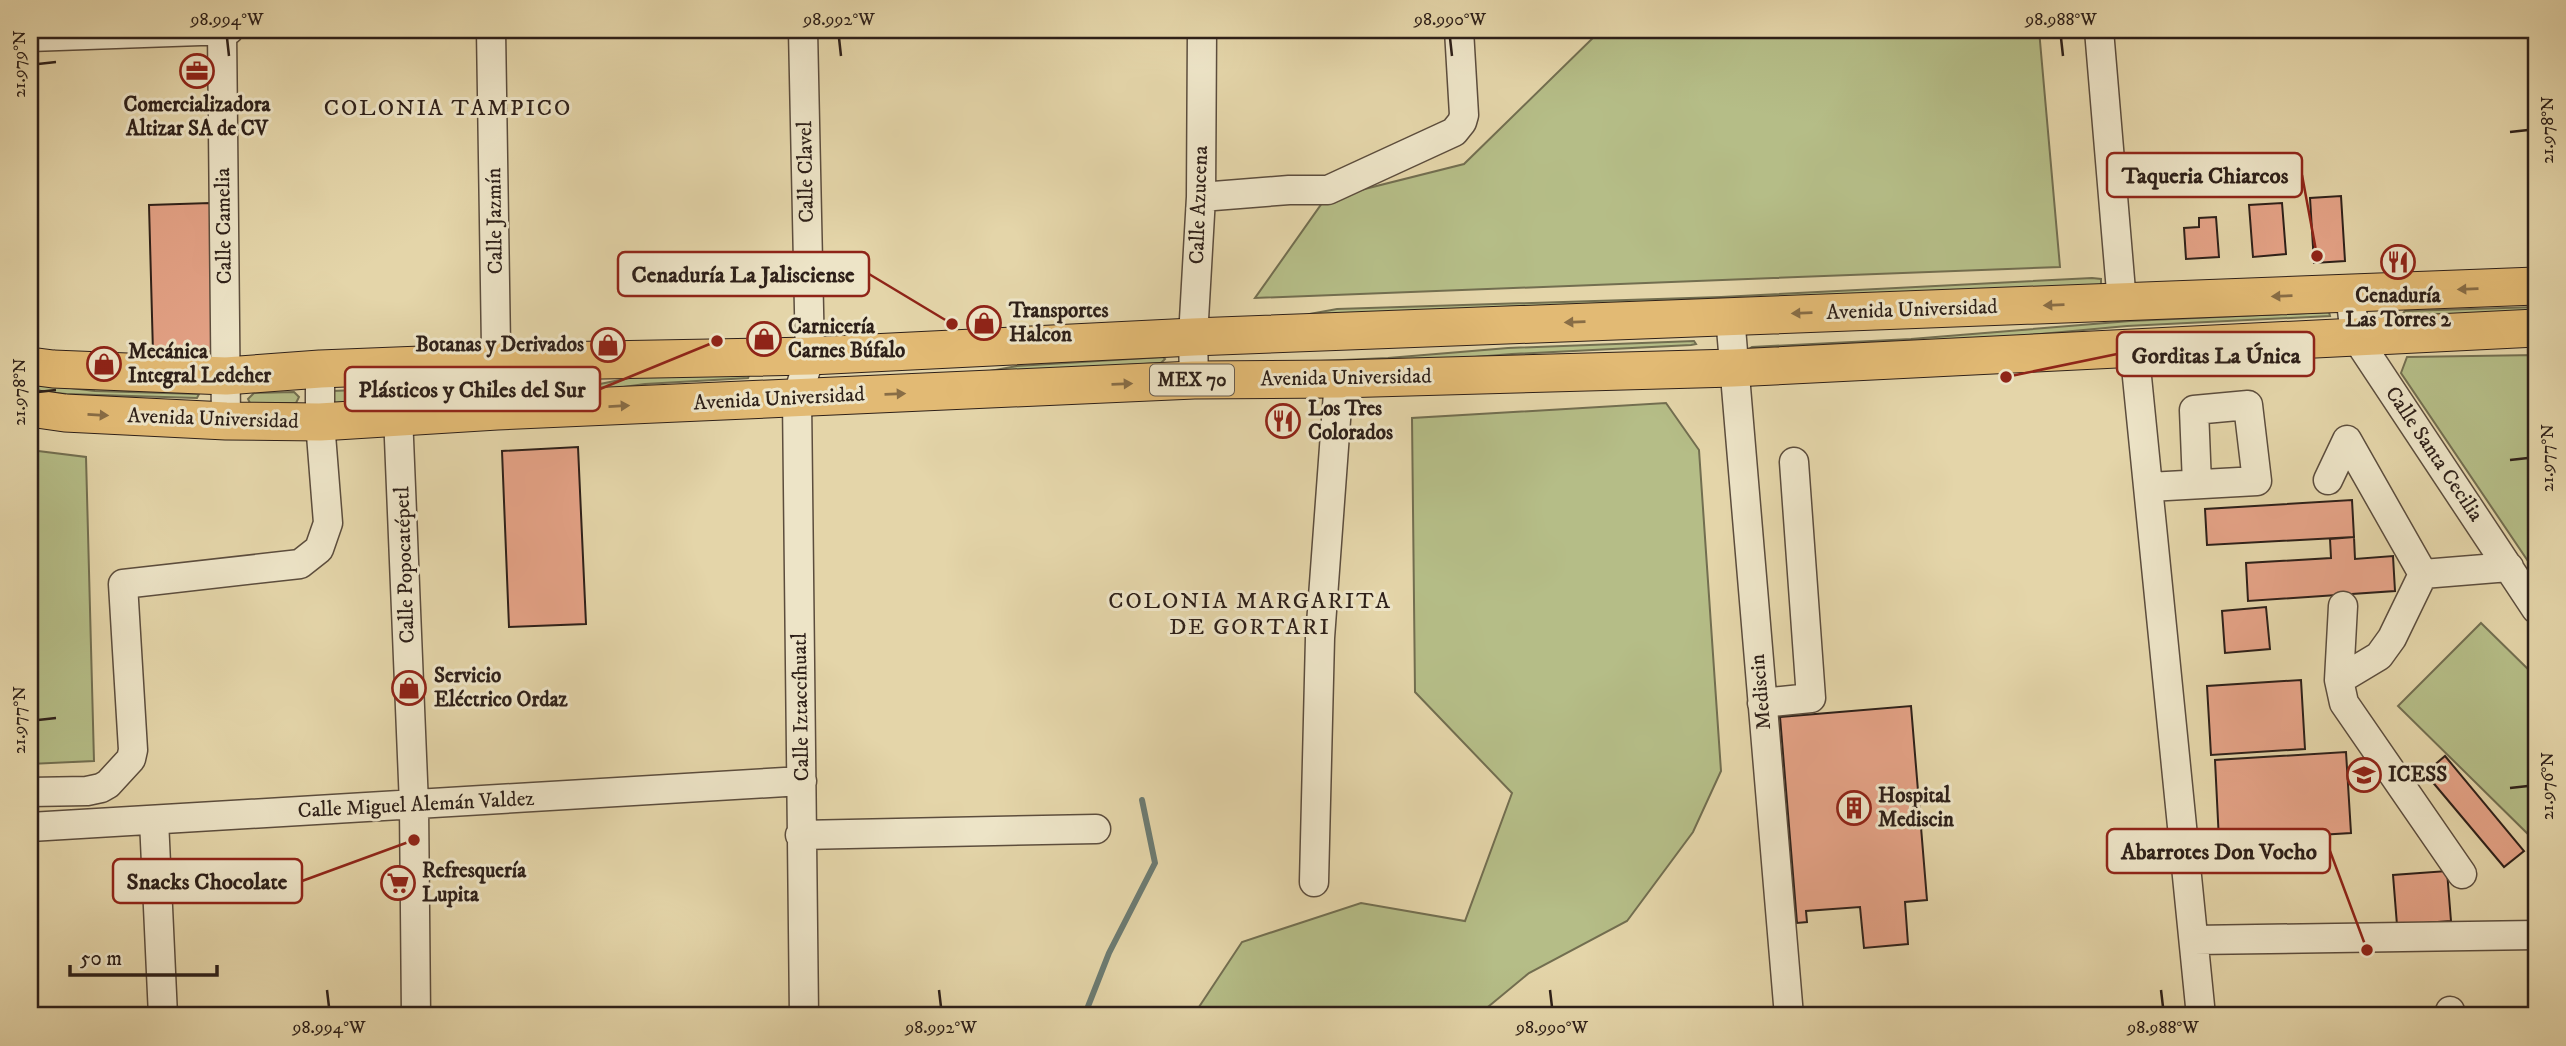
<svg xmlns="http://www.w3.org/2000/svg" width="2566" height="1046" viewBox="0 0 2566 1046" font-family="'IM FELL DW Pica',serif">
<rect width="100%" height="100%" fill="#e4d5a9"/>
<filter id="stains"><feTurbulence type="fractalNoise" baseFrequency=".00286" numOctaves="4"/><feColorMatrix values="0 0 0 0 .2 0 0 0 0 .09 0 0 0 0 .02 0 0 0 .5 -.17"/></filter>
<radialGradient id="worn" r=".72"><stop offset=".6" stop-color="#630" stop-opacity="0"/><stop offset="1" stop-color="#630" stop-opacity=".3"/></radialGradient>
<path fill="#b5bd87" stroke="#726e50" stroke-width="2" d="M 1601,30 L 2039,30 L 2060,267 L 1255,298 L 1325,199 L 1464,164 Z
M 2092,278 L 2101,279 L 2101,286 L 1309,320 L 1309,314 L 1337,309 L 1721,297 Z
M 2536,307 L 2536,315 L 2404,320 L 2402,314 L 2405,311 Z
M 2329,312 L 2330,316 L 2127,326 L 1933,344 L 1749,349 L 1752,347 L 1911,339 L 2130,321 Z
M 1694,341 L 1696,344 L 1691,345 L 1512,354 L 1388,364 L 1274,363 L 1388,358 L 1508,348 Z
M 2536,355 L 2536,573 L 2401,373 L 2407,357 Z
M 1163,357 L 1165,359 L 1161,363 L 974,374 L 1017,366 Z
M 750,373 L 748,378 L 645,384 L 580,393 L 578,391 L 580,388 L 635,377 Z
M 30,383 L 95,391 L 199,394 L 197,398 L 66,394 L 30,390 Z
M 357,390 L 363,396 L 360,402 L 332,403 L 332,391 Z
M 294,392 L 299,397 L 296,403 L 250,403 L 248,399 L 254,393 Z
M 1666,403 L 1699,450 L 1721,771 L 1693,832 L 1627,921 L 1529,973 L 1477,1016 L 1193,1016 L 1242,942 L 1361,903 L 1465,921 L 1512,793 L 1415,692 L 1412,418 Z
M 30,450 L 86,457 L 94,761 L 30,764 Z
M 2481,623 L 2536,677 L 2536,842 L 2398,706 Z"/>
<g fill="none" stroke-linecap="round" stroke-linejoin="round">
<path stroke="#6c7b72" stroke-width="6" d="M 1079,1016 L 1087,1009 L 1109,953 L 1155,863 L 1142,800"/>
</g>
<path fill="#e4a286" stroke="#2e2019" stroke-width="2" d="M 2341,196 L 2345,261 L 2314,263 L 2310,198 Z
M 210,203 L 214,351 L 153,353 L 149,205 Z
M 2282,203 L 2286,254 L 2253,257 L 2249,205 Z
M 2216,217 L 2219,257 L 2186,259 L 2184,228 L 2199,227 L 2199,218 Z
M 578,447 L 586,624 L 509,627 L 502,451 Z
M 2352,500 L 2354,537 L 2207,545 L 2205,509 Z
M 2354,537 L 2355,559 L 2393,556 L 2395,591 L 2248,601 L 2246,563 L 2331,558 L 2330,539 Z
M 2266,607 L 2270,649 L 2225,653 L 2222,611 Z
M 2301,680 L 2305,749 L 2211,755 L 2207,686 Z
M 1911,706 L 1927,900 L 1905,902 L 1908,944 L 1864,948 L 1860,907 L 1806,911 L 1807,922 L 1797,923 L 1780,717 Z
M 2346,752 L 2351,833 L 2219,841 L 2215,760 Z
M 2445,756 L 2524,851 L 2504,867 L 2425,773 Z
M 2447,871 L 2451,921 L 2397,925 L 2393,875 Z"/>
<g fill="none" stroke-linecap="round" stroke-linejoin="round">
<g stroke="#5c4d3d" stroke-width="31">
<path id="minor" d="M 222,30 L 226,421
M 491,30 L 497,411
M 803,30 L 810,356 L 797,398 L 804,1016
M 2099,30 L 2122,303
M 30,37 L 229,30
M 1201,197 L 1289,190 L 1328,190 L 1454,132 L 1462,122 L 1464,115 L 1459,30
M 2350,293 L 2355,336 L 2536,609
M 1730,316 L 1789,1016
M 2134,347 L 2201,1016
M 396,366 L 414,805 L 416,1016
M 1194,380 L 1193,337 L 1201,197 L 1202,30
M 2328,480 L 2347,440 L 2423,574 L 2509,567
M 2149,487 L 2257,481 L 2248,405 L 2194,410 L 2197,484
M 2343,606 L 2339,680 L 2344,703 L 2462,874
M 2339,680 L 2379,656 L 2392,638 L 2423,574
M 1762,703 L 1811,698 L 1794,462
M 30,792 L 87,791 L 101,788 L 108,784 L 131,759 L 133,750 L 123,584 L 300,564 L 319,549 L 328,523 L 320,422 L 320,369
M 154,820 L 163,1016
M 30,827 L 802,781
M 800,835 L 1096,829
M 1314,882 L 1320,638 L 1339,379
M 2194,940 L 2536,935
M 2450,1011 L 2451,1016"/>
</g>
<g stroke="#2e2019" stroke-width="39">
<path id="major" d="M 30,366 L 53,369 L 226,376 L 320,369 L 497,362 L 810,356 L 1193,337 L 2536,286
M 30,408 L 65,413 L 226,421 L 320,422 L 497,411 L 1194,380 L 1339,379 L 1733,368 L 2536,328"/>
</g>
<use href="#minor" stroke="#ede4c7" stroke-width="28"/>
<use href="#major" stroke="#e2ba74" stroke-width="37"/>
</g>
<defs><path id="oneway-solid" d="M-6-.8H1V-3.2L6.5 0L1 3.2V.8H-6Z" transform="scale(1.75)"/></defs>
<g fill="#886d46">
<use href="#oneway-solid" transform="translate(2468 289) rotate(178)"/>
<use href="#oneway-solid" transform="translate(2282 296) rotate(178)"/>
<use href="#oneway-solid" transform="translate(2054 305) rotate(178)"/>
<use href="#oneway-solid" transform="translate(1802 313) rotate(178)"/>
<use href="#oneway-solid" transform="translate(1575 322) rotate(178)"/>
<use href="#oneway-solid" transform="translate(1122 384) rotate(-2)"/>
<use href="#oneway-solid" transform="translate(895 394) rotate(-2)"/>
<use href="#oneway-solid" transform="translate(619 406) rotate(-3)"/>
<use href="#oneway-solid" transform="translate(98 415) rotate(3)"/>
</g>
<path fill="none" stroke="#2e2019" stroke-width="2.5" d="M 227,38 L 229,56M 839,38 L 841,56M 1450,38 L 1452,56M 2061,38 L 2063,56M 38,64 L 56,62M 2510,132 L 2528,130M 38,392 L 56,390M 2510,460 L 2528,458M 38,720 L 56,718M 2510,788 L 2528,786M 327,990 L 329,1007M 939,990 L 941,1007M 1550,990 L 1552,1007M 2161,990 L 2163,1007"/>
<defs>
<g id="office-ring" transform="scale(1.75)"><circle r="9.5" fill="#ede4c7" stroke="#8f2418" stroke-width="1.5"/><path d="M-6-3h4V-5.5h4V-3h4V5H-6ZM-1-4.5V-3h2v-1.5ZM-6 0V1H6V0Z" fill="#8f2418"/></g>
<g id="restaurant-ring" transform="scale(1.75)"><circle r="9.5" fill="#ede4c7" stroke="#8f2418" stroke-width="1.5"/><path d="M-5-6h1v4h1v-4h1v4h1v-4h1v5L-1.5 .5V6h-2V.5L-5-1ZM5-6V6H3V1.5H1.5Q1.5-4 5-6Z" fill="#8f2418"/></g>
<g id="shop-ring" transform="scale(1.75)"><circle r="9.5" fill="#ede4c7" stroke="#8f2418" stroke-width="1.5"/><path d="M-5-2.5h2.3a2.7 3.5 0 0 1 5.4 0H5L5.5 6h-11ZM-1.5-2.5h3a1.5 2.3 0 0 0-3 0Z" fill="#8f2418"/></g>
<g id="university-ring" transform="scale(1.75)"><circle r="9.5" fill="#ede4c7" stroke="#8f2418" stroke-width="1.5"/><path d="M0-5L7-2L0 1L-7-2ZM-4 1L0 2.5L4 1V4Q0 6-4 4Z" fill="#8f2418"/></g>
<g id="building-ring" transform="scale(1.75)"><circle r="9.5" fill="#ede4c7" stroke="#8f2418" stroke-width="1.5"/><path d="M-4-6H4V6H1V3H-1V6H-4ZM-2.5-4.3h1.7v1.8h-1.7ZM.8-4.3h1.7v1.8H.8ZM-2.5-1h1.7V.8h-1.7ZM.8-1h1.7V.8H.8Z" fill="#8f2418"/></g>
<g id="supermarket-ring" transform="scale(1.75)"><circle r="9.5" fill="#ede4c7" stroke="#8f2418" stroke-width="1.5"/><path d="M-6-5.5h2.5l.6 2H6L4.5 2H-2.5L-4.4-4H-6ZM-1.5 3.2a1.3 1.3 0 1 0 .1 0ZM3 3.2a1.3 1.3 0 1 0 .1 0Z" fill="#8f2418"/></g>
</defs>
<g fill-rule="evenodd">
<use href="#office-ring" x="197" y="71"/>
<use href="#restaurant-ring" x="2398" y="262"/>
<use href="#shop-ring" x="984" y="323"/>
<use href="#shop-ring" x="764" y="339"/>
<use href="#shop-ring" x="608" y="345"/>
<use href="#shop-ring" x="104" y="364"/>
<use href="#restaurant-ring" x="1283" y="421"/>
<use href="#shop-ring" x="409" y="688"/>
<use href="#university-ring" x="2364" y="775"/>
<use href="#building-ring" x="1854" y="808"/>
<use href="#supermarket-ring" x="398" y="883"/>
</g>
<g text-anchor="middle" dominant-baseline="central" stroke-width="6" stroke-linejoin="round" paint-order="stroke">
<rect fill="#ede4c7" stroke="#675b4d" stroke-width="2" x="1150" y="364.5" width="84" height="31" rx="5"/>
<g font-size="19" font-weight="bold" fill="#2e2019">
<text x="1192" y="380">MEX 70</text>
</g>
<g font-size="21" font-weight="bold" fill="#2e2019" stroke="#ede4c7" text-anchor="start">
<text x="197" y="105" text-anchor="middle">Comercializadora<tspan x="197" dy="24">Altizar SA de CV</tspan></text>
<text x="2398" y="296" text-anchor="middle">Cenaduría<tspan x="2398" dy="24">Las Torres 2</tspan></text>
<text x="1009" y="311">Transportes<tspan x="1009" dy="24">Halcon</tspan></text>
<text x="788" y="327">Carnicería<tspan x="788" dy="24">Carnes Búfalo</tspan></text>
<text x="584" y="345" text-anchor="end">Botanas y Derivados</text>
<text x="128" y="352">Mecánica<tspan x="128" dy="24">Integral Ledeher</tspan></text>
<text x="1308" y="409">Los Tres<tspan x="1308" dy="24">Colorados</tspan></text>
<text x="434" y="676">Servicio<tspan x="434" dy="24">Eléctrico Ordaz</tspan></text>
<text x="2388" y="775">ICESS</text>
<text x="1878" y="796">Hospital<tspan x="1878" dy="24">Mediscin</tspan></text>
<text x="422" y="871">Refresquería<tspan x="422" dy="24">Lupita</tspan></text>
</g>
<g font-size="21" fill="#2e2019" stroke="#ede4c7">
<text transform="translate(806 172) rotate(-91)">Calle Clavel</text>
<text transform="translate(1199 205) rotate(-88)">Calle Azucena</text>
<text transform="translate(495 221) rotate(-91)">Calle Jazmín</text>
<text transform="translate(224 226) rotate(-91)">Calle Camelia</text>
<text transform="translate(1912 310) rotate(-2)">Avenida Universidad</text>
<text transform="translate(1346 378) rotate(-1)">Avenida Universidad</text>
<text transform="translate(779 399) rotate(-3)">Avenida Universidad</text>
<text transform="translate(213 419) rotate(2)">Avenida Universidad</text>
<text transform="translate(2434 454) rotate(56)">Calle Santa Cecilia</text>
<text transform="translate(405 565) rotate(-92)">Calle Popocatépetl</text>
<text transform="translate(1761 692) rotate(-95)">Mediscin</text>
<text transform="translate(801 707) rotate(-91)">Calle Iztaccíhuatl</text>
<text transform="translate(416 805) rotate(-3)">Calle Miguel Alemán Valdez</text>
</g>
<g font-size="23" letter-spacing="2" fill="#2e2019" stroke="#ede4c7">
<text x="448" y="108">COLONIA TAMPICO</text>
<text x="1250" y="601">COLONIA MARGARITA<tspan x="1250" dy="26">DE GORTARI</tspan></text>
</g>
</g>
<path fill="none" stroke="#8f2418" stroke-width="2.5" d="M2317 256L2302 175M952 324L869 274M2006 377L2117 354M717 341L600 389M2367 950L2330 851M414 840L302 881"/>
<g fill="#8f2418" stroke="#ede4c7" stroke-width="2.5">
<circle cx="2317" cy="256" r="7"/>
<circle cx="952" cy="324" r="7"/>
<circle cx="2006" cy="377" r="7"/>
<circle cx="717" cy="341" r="7"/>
<circle cx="2367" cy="950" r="7"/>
<circle cx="414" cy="840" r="7"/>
</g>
<g fill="#ede4c7" stroke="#8f2418" stroke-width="2.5">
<rect x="2107" y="153" width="195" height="44" rx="7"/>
<rect x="618" y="252" width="251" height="44" rx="7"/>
<rect x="2117" y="332" width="197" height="44" rx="7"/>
<rect x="345" y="367" width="255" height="44" rx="7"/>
<rect x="2107" y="829" width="223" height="44" rx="7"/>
<rect x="113" y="859" width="189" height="44" rx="7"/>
</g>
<g font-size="23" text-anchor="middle" font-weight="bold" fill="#2e2019">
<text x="2205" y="183">Taqueria Chiarcos</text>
<text x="743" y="282">Cenaduría La Jalisciense</text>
<text x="2216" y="363">Gorditas La Única</text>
<text x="472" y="397">Plásticos y Chiles del Sur</text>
<text x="2219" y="859">Abarrotes Don Vocho</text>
<text x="207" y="889">Snacks Chocolate</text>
</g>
<rect width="2566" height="1046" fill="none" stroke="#e4d5a9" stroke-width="77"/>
<path d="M70 965v10h147v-10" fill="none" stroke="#2e2019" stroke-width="3.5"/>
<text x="80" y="965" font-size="21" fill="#2e2019" stroke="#ede4c7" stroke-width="5" paint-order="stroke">50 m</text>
<rect x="38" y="38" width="2490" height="969" fill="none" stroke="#2e2019" stroke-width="2.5"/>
<g font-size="18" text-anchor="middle" fill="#2e2019">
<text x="227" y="25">98.994°W</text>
<text x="839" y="25">98.992°W</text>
<text x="1450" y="25">98.990°W</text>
<text x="2061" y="25">98.988°W</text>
<text transform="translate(19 64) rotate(-90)" y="6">21.979°N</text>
<text transform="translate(2547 130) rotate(-90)" y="6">21.978°N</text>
<text transform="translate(19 392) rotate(-90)" y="6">21.978°N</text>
<text transform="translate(2547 458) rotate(-90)" y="6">21.977°N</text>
<text transform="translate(19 720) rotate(-90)" y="6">21.977°N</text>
<text transform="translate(2547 786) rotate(-90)" y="6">21.976°N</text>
<text x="329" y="1033">98.994°W</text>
<text x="941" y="1033">98.992°W</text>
<text x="1552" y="1033">98.990°W</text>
<text x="2163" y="1033">98.988°W</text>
</g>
<rect width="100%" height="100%" filter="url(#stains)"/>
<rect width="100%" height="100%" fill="url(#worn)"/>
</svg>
